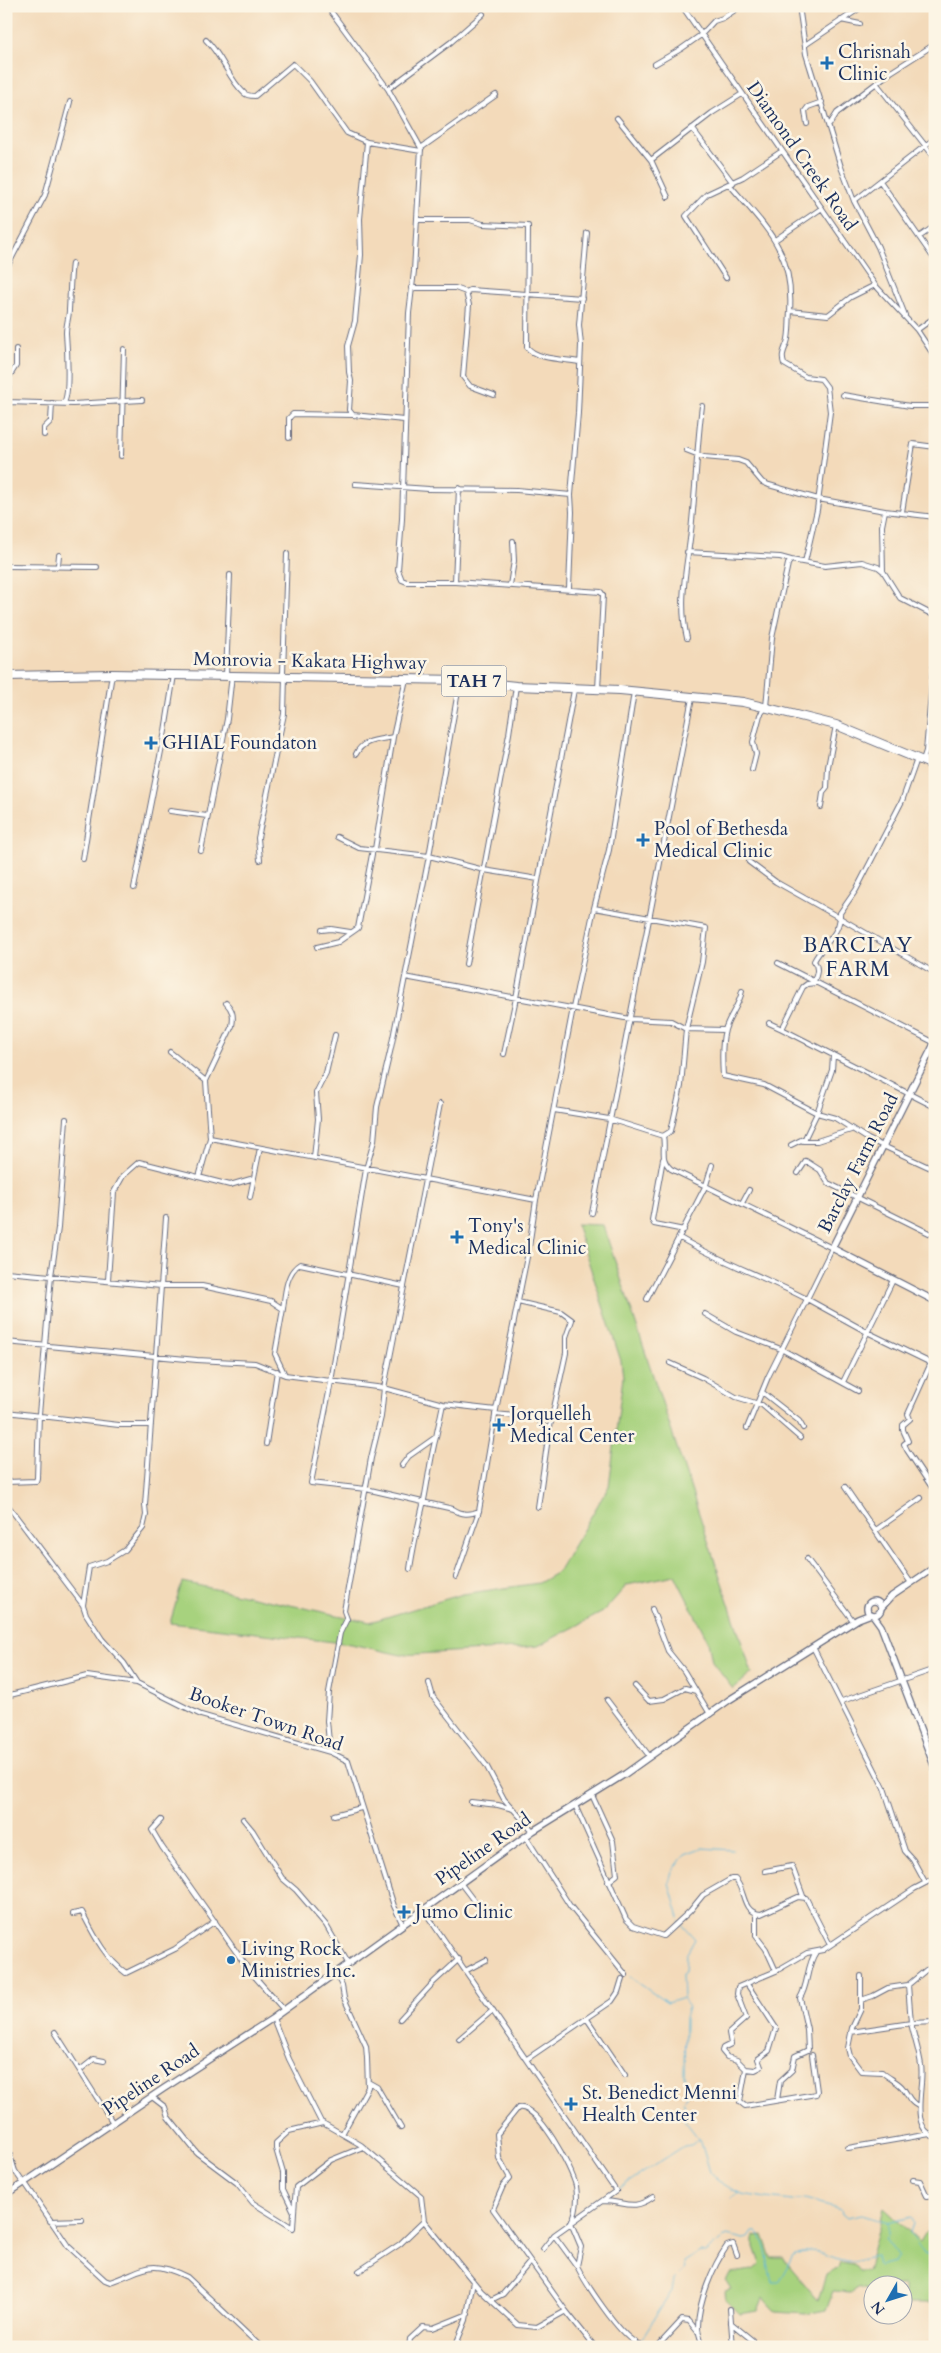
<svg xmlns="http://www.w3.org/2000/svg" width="941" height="2353" viewBox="0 0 941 2353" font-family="Cardo,serif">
<rect width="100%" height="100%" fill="#fcf5e5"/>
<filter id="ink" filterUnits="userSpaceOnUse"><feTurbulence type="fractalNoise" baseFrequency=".02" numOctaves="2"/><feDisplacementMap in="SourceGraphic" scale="10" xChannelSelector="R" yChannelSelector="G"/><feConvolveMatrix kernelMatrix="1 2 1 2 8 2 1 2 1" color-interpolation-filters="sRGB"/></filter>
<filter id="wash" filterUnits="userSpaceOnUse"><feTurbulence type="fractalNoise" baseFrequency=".0096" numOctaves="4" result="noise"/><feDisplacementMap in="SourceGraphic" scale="20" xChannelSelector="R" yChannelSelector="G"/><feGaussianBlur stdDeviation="1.12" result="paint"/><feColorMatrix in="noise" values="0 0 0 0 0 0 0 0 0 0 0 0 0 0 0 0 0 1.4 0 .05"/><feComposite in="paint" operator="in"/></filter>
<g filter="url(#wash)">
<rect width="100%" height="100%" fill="#f3daba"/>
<path fill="#a7d27e" stroke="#61806e" d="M 576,1224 L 603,1225 L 752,1673 L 733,1689 L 712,1662 L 708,1641 L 675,1575 L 627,1585 L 603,1612 L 538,1646 L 517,1648 L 401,1655 L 351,1644 L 170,1623 L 182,1582 L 370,1622 L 463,1594 L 539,1583 L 558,1572 L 609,1486 L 623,1377 L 621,1361 Z
M 884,2208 L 920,2242 L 926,2232 L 935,2229 L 935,2303 L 904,2303 L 904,2286 L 874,2286 L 873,2292 L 857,2287 L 850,2292 L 833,2291 L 826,2310 L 805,2314 L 776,2312 L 763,2298 L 758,2311 L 740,2314 L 726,2300 L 725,2291 L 731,2289 L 726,2281 L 730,2273 L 753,2270 L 760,2264 L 754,2247 L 754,2236 L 763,2235 L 771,2258 L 783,2258 L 818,2300 L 826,2275 L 838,2268 L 840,2262 L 853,2264 L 859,2271 L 867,2271 Z"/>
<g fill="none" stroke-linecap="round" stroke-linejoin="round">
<path stroke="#5db7db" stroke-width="1" d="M 679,1918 L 669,1883 L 672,1872 L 685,1854 L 701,1848 L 733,1850
M 680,1922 L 695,1939 L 686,1955 L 685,1972 L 682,1974 L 683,1998 L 688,2007 L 685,2018 L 684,2075 L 687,2092 L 687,2097 L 683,2101 L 685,2121 L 699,2139
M 630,1977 L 667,2003 L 683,1998
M 618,2189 L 684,2146 L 691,2145 L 700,2139 L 710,2172 L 717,2180 L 733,2190 L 742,2194 L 766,2198 L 792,2201 L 805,2199 L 841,2209 L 842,2214 L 847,2218 L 862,2215 L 888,2223 L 911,2217 L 913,2223 L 910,2233 L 924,2254 L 935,2258
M 732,2197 L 738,2193
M 636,2347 L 672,2291 L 674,2280 L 685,2269 L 684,2262 L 700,2252 L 705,2253 L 727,2235 L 743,2239 L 749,2238 L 753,2232 L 758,2232 C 768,2248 768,2265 772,2283 L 778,2283 L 793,2256 C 817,2245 823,2256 846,2261 C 855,2263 865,2255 876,2257 L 878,2266 L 894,2262 L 898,2256 L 885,2239 L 888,2235 L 888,2223"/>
</g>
</g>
<g filter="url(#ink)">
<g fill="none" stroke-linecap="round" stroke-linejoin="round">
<g stroke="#676b7e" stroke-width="6">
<path id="street" d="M 327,6 L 388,89 L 421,148 L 414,271 L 409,313 L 402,519 L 398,570 L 402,580 L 407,582 L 455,582 L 601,592 L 603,595 L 598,689
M 615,6 L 625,6
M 682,6 L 875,285 L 917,330 L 935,357
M 799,6 L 806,54 L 841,167 L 854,201 L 878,247 L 905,315
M 841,20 L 860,24
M 206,40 C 222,55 229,80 244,93 C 247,96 251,96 255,96 L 293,64 L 310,81 L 347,133 L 367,142 L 421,151
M 805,45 L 863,6
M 655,64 L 681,49 L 701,35 L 714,21 L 723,18 L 741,6
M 877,84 L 935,158
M 388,89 L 451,42 L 483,14
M 617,118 L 651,160
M 807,124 L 805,111 L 808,107 L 822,102
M 830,124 L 837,113 L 891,72 L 935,44
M 692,128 L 733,183
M 367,142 L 360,219 L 361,255 L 355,321 L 348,346 L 349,372 L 351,381 L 349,410 L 353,415 L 404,420
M 421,148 L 496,95
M 880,181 L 935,260
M 729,184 C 766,228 794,250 790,312 C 789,321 790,335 787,343 C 784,351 781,355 784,364 L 806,377 L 821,379 L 827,387 L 830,412 L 817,510 L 805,562
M 668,197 L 651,160 L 712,113 L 742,94
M 854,201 L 935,138
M 417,220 L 470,220 L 483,224 L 528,226 L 527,347 C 536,360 565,359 580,362
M 919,237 L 935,226
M 775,240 L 822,208
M 6,269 L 45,195 L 70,102
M 726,278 L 686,216 L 707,194 L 743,177 L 782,151
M 411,288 L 455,288 L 466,292 L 469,305 L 463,377 L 470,386 L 494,395
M 466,292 L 470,290 L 582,298
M 790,311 L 828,315 L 851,297 L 875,285
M 917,330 L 935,317
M 843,395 L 910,406 L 935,406
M 7,402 L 73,404 L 142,400
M 64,402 C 70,395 67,346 66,333 C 66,325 69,317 69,310 C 70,294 70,278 72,263
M 44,435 L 44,428 L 51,421 L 52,403
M 289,438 L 289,418 L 293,414 L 353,415
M 686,450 L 704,457 L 738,460 L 746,463 L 762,482 L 769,485 L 818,499 L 885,511
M 6,452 L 8,392 L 9,377 L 16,366 L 16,349
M 121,456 L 124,349
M 6,471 L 6,472
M 355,484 L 429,489 L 517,490 L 571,495
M 902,512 L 913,444 L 935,447
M 687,552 L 780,557 L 791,560
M 58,565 L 59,555
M 6,566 L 97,567
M 883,571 L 882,526 L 885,511 L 935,517
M 455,582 L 459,488
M 510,585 L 514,561 L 513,541
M 569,588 L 572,512 L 571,495 L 578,413 L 581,345 L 579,325 L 587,233
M 687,638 C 677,598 689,560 692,521 C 696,483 697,444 702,406
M 226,675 L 230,575
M 460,680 L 429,856 L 391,1048 L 377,1107 L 374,1141 L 366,1169 L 331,1382 L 311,1483 L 366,1489 L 453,1509 C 462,1515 469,1515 479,1511
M 356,754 C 363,739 379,740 393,737
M 917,759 L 902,801 L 856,890 L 840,913 L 840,918 L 935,973
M 923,760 L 926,751 L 935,648
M 752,770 L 756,754 L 753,742 L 760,715 L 766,707 L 772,638 L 788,564 L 791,560 L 825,566 L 862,562 L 878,567 L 883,571 L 900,598 L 935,616
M 821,807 L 823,793 L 827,788 L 828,767 L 836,725
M 170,811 L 207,816
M 337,837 L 359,848 L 429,856 L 484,870 L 538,879
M 375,849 L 393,737 L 406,679
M 201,851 L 227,719 L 232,675
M 83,859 L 112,674
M 260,860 L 258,838 L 284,714 L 285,676 L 283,673 L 287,554
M 749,862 L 776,882 L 840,918 C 838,936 822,945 814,961 C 819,968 817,974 814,981
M 134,888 L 165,731 L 174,675
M 594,908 L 706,928 L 702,962 L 686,1029 L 681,1086 L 671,1131 L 663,1136
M 322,930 L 331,929 L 350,932
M 317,947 L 338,942 L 358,928 L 373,849
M 778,963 L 935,1043
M 466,964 L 509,734 L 516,686
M 405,977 L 630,1019 L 671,1021 L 686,1029 L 724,1030
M 816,983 L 807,984 L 803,987 L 782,1029 L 935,1107
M 742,991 C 739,1007 729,1015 725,1030 C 721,1044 722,1061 723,1076 L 764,1085 L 817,1113 L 835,1118 L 868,1139 L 935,1170
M 769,1023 L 782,1029
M 170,1052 L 206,1081 L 210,1138 L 536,1200
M 504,1054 L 516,998 L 574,690
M 206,1081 L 232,1026 C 234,1016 233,1010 226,1003
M 554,1110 L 609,1119 L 663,1136 C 666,1149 659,1159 671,1169 L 832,1248 L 807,1299 L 867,1332 L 935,1365
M 803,1141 L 817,1141 L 851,1130
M 791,1145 L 805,1138 L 817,1113 L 832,1070 L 833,1056
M 314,1158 L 318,1119 L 316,1093 L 326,1073 L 335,1035
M 663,1159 L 652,1220 L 654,1224 L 684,1230
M 798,1173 L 806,1161 L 820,1170 L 828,1183 L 935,1236
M 199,1177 L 210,1138
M 250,1197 L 260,1148
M 742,1203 L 749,1190
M 592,1213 L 692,698
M 680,1238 C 721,1262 765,1277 807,1299 L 768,1377 L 747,1428
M 6,1272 L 161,1286 L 202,1286 L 271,1301 L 283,1309 L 275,1354 L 285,1375 L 384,1388 L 443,1404 L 496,1410
M 108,1280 L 114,1192 L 123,1176 L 139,1162 L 230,1185 L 254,1178
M 647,1299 L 706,1185 L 712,1165
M 518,1302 L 561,1312 L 572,1320 L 566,1337 L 566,1353 L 549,1431 L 538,1507
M 283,1309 C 285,1294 286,1272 300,1264 L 404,1286
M 705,1314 L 736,1332 L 781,1349 L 858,1391
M 6,1342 L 197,1360 L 255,1363 L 285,1375
M 935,1354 L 908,1414 L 910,1419 L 903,1425 L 903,1430 L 908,1441 L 904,1444 L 907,1450 L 935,1492
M 670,1363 L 703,1378 L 736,1397 L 762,1405 L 800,1438
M 843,1382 L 893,1280
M 762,1392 L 799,1421 L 803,1428
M 6,1412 L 119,1425 L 151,1425
M 495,1414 L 536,1418 L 549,1431
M 536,1418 L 543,1419 L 554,1414
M 266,1444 L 277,1371
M 402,1465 L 409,1456 L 436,1437 L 443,1404
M 6,1482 L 36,1481 L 37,1478 L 39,1414 L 51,1276 L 58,1228 L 66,1119
M 845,1487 L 911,1583
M 6,1503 L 83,1605
M 876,1530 L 921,1498
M 807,1559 L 854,1622
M 410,1569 C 413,1547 418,1526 423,1505 C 428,1482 430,1459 436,1437
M 456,1577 L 479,1511 L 496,1410 L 529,1247 L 536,1200 L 573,1008 L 594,908 L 609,850 L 634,692
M 652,1609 L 668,1651 L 684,1671 L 710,1714
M 813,1647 L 884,1788 L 905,1851 L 913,1860 L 925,1882
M 137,1683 L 124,1663 L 102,1639 L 86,1614 L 83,1605 L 89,1567 L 107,1561 L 125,1550 L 143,1528 L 146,1515 L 145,1505 L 166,1218
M 429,1683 L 433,1697 L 486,1765 L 504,1799 L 533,1831
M 635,1686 L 649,1701 L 664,1699 L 685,1688 L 696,1691
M 6,1696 L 87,1676 L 137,1683 L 201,1715 L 330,1752 L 348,1761 L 394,1906 L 402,1923
M 607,1700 L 650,1757
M 842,1701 L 935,1669
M 330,1752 L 327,1721 L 329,1692 L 340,1633 L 347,1619 L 344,1611 L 371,1458 L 381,1417 L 384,1388 L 440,1104
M 592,1795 L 613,1841 L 617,1875 L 608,1882
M 471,1802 L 498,1805 L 513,1809
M 575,1805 L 626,1919 L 633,1926 L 663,1936 L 690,1911 L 703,1895 L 731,1879 L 735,1879 C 746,1890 741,1913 761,1914 L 798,1897 L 806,1898 L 830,1945
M 334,1815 L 361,1808
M 243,1819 L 253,1831 L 282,1878 L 296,1890 L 326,1925 L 348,1963
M 161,1820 L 152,1830 L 162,1847 L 249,1970 L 284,2010
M 526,1837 L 570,1906 L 626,1975
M 765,1871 L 792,1866 L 803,1896
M 461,1884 L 477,1905
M 423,1909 L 616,2191 L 554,2235 L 543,2249
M 73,1914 L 82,1912 C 94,1935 105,1958 126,1973 L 175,1949 L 215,1921
M 756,1914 L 756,1936 L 766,1949 L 776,1971
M 467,1970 L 486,1960
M 335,1972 L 342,1986 L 344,1998 L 366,2046 L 367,2058 L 368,2087 L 342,2134
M 861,1976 L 861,2009 L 852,2028 L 848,2048 L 850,2056 L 861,2071 L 882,2072 C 888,2078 897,2081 902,2087 C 909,2095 908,2101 918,2106
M 861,2000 L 873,1996 L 888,1988 L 908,1985 L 926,1970 L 935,1967
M 273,2018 L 289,2059 L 321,2122 L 361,2145 L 421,2196 L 424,2221 L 481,2291 L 518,2325 L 537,2327 L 566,2311
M 400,2019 L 434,1982 L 459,1959
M 587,2019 L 625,2075
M 935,2022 L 911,2023 C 914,2037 919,2051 921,2065 C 925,2085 908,2127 935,2137
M 55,2032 L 113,2123
M 851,2032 L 911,2023 L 908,1985
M 459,2039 L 493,2010
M 812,2055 L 817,2091 L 816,2094 L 745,2106 L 740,2102 L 746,2069 L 737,2060 L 727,2057 L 722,2051 L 723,2048 L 731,2044 L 729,2033 L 746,2018 L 737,1994 L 738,1987 L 776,1971 L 807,1953 L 823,1950 L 914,1889 L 935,1878
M 527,2059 L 612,2001 L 618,1992 L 622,1979
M 746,2069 L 755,2070 L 761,2067 L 758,2059 L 769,2051 L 776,2028 L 747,1984
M 80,2070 L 94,2059 L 104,2061
M 368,2082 L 377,2087 L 401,2128
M 152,2097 L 165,2107 L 168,2117 L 197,2153 L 237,2183 L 253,2203 L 293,2228 L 294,2212 L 283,2189 L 283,2173 L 276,2149 L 276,2143 L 289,2131 L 323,2123
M 777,2100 L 780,2081 L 792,2070 L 795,2056 L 808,2050 L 807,2029 L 800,1998 C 809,1984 806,1966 816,1952
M 6,2143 L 15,2171 L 24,2184
M 848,2148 L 930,2134
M 913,2180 L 920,2181 L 927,2196 L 935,2195
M 25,2183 L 68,2246 L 105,2280 L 110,2282 C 146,2270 148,2258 187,2277 L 261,2347
M 602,2201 C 625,2201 632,2212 653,2197
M 294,2212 L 296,2187 L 331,2160 L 363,2147
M 50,2221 L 82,2220
M 554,2235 L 576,2265
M 359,2271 L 400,2244 L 424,2221
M 491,2300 L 503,2294 L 530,2262
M 730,2309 L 733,2347
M 731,2323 L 752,2340
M 457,2342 L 466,2320 L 473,2281
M 639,2345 L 643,2347
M 409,2347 L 410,2339 L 423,2327 L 433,2328 L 468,2314
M 595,2347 L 566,2311 L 493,2209 L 503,2186 L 510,2178 L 499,2158 L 497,2134 L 518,2108 C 538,2103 572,2169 576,2186 C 578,2199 577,2212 571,2223 L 581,2247 L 577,2266 C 586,2284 619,2334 635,2342
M 657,2347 L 682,2320 L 689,2321 L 697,2331
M 702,2347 C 702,2340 698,2334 698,2327 C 698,2302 713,2266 727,2246 L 733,2244 L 737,2255"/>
</g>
<g stroke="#676b7e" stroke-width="8">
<path id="secondary" d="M 935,1042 L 832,1248 L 935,1301
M867 1608a7 7 0 1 1 14 0a7 7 0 1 1-14 0Z
M 881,1608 L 892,1596 L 935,1567
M 873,1615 L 881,1626 L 935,1768
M 6,2195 L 163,2089 L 273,2018 L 533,1831 L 625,1774 L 729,1700 L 858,1619 L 871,1614"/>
</g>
<g stroke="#676b7e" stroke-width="10">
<path id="highway" d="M 6,676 L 112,674 L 460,680 L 516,686 L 620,690 L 743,702 L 836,725 L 935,766"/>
</g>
<use href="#street" stroke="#fff" stroke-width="4"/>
<use href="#secondary" stroke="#fff" stroke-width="5.5"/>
<use href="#highway" stroke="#fff" stroke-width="8"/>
</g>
</g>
<g fill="#1f6fb2" stroke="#fcf5e5" stroke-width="2">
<path d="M824.5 55.5h5v5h5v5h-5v5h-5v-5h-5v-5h5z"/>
<path d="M148.5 735.5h5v5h5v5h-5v5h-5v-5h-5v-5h5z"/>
<path d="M640.5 832.5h5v5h5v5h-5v5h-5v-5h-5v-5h5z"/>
<path d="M454.5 1229.5h5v5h5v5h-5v5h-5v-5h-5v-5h5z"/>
<path d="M496.5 1417.5h5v5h5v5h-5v5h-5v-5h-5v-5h5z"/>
<path d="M401.5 1904.5h5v5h5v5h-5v5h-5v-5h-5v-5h5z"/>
<circle cx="231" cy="1960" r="5"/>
<path d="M568.5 2096.5h5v5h5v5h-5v5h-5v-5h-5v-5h5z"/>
</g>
<g text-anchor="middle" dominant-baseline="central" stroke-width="5" stroke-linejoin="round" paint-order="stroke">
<rect fill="#fcf5e5" stroke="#5e6a86" stroke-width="1" x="441.5" y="665.5" width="65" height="31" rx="4"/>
<g font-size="18" font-weight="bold" fill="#1b2f5e">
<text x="474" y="681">TAH 7</text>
</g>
<g font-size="19" fill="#1b2f5e" stroke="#fcf5e5" text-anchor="start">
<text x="838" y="52">Chrisnah<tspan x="838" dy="22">Clinic</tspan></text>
<text x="162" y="743">GHIAL Foundaton</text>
<text x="654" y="829">Pool of Bethesda<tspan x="654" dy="22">Medical Clinic</tspan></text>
<text x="468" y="1226">Tony's<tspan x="468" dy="22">Medical Clinic</tspan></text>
<text x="510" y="1414">Jorquelleh<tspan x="510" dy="22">Medical Center</tspan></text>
<text x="415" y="1912">Jumo Clinic</text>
<text x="241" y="1949">Living Rock<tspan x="241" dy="22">Ministries Inc.</tspan></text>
<text x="582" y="2093">St. Benedict Menni<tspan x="582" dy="22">Health Center</tspan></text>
</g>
<g font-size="19" fill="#1b2f5e" stroke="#fcf5e5">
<text transform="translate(802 156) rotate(55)">Diamond Creek Road</text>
<text transform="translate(310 661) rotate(1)">Monrovia - Kakata Highway</text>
<text transform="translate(858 1163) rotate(-63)">Barclay Farm Road</text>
<text transform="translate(266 1719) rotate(19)">Booker Town Road</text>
<text transform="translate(483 1849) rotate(-35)">Pipeline Road</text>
<text transform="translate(151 2080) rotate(-34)">Pipeline Road</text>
</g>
<g font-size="21" letter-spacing="1" fill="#1b2f5e" stroke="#fcf5e5">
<text x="858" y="945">BARCLAY<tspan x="858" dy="24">FARM</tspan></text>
</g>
</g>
<rect width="941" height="2353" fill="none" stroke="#fcf5e5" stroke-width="25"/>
<g transform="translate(888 2300) rotate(231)"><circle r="24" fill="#fcf5e5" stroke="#a2a6af"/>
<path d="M0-4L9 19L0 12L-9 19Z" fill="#1f6fb2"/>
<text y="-8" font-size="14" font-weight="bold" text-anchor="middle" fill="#1b2f5e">N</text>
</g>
</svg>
